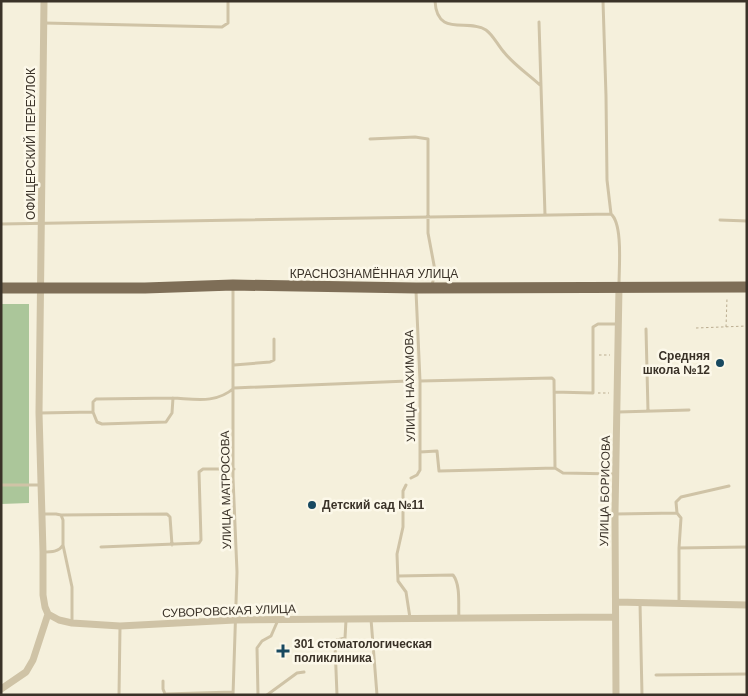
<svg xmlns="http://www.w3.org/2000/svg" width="748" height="696" viewBox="0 0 748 696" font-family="Helvetica,sans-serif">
<rect width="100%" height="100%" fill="#f5f0dc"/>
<path fill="#abc69a" d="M 1,304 L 29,304 L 29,503 L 1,504 Z"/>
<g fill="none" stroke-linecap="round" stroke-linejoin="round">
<path stroke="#bbad90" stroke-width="1" stroke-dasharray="2.5 2.5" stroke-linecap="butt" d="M 726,327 L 727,298
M 696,328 L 747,326
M 599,355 L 610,355
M 598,393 L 609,393"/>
<path stroke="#cfc3a6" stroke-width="3" d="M 435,1 C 437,38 468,18 486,30 C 493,35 497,44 503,51 C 513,64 528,74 540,85
M 603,1 L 606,96 L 607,180 L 611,214
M 539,22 L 545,215
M 44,23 L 222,27 L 228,23 L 228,1
M 370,139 L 415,137 L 428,139 L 428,233 L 434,265 L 435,273 L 432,285
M 720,220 L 747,221
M 1,224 L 611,214 C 623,224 619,268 619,284
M 233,288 L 233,478 L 237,572 L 233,695
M 646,329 L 648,411
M 234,365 L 270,362 L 274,360 L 274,339
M 420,381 L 552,378 L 554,380 L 555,468 L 563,473 L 616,474
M 554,392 L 593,393 L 593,327 L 598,324 L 617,324
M 173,398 C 195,399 216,404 234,388 L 408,381
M 618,412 L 689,410
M 40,413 L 93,412 L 97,422 L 102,424 L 166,422 L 172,413 L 173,398 L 96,399 L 93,402 L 93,412
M 420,452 L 437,451 L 439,471 L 555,468
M 411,478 L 417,475 L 420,470 L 420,381 L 416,291
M 1,485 L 40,485
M 406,485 L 403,491 L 403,527 L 397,554 L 398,581 L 406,592 L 410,618
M 677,513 L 676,502 L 681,497 L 729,486
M 42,514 L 56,514 L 61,515 L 63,520 L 63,545 C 59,552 51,552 44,552
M 616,514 L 677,513 L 681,518 L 679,548 L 679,602
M 61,515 L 167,514 L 170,517 L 172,545
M 63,545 L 72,587 L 72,622
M 101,547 L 199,543 L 201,540 L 199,472 L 203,469 L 234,469
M 679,548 L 747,547
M 398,576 L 453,575 C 461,585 458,606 459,619
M 640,603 L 642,695
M 371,619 L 377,695
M 656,675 L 747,674
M 163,681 L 163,689 L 165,694 L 233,692
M 119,695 L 120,627
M 258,695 L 257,648 L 262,641 L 271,636 L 278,620
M 267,695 L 297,673 L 304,672
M 337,695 L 335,645 L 337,640 L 345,638 L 346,620"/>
<path stroke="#cfc3a6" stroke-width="7" d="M 44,1 L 39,413 L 43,552 L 43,595 L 45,607 L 48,614 L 59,620 L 72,623 L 120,626 L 235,620 L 615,617
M 616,602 L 747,605
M 1,689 L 26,672 L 33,660 L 48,614
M 616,695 L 615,514 L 619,287"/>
<path stroke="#7e6e57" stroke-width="11" d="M 1,288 L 145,288 L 233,285 L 416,288 L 747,287"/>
</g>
<g fill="#184960" stroke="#fcf8e9" stroke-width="2">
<circle cx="720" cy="363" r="5"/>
<circle cx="312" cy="505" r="5"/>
<path d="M280.5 643.5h5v5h5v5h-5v5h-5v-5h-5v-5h5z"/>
</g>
<g text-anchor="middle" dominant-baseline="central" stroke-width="5" stroke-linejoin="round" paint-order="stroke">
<g font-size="12" fill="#3a3228" stroke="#fcf8e9">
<text transform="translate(31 144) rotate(-90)">ОФИЦЕРСКИЙ ПЕРЕУЛОК</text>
<text x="374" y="274">КРАСНОЗНАМЁННАЯ УЛИЦА</text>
<text transform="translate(410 386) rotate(-91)">УЛИЦА НАХИМОВА</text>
<text transform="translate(226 490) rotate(-91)">УЛИЦА МАТРОСОВА</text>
<text transform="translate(605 491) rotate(-89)">УЛИЦА БОРИСОВА</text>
<text transform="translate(229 611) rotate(-2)">СУВОРОВСКАЯ УЛИЦА</text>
</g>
<g font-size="12" font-weight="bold" fill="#3a3228" stroke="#fcf8e9" text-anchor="start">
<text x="710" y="356" text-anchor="end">Средняя<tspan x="710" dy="14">школа №12</tspan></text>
<text x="322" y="505">Детский сад №11</text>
<text x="294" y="644">301 стоматологическая<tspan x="294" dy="14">поликлиника</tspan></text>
</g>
</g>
<rect width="748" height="696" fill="none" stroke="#3a3228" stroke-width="5"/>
</svg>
